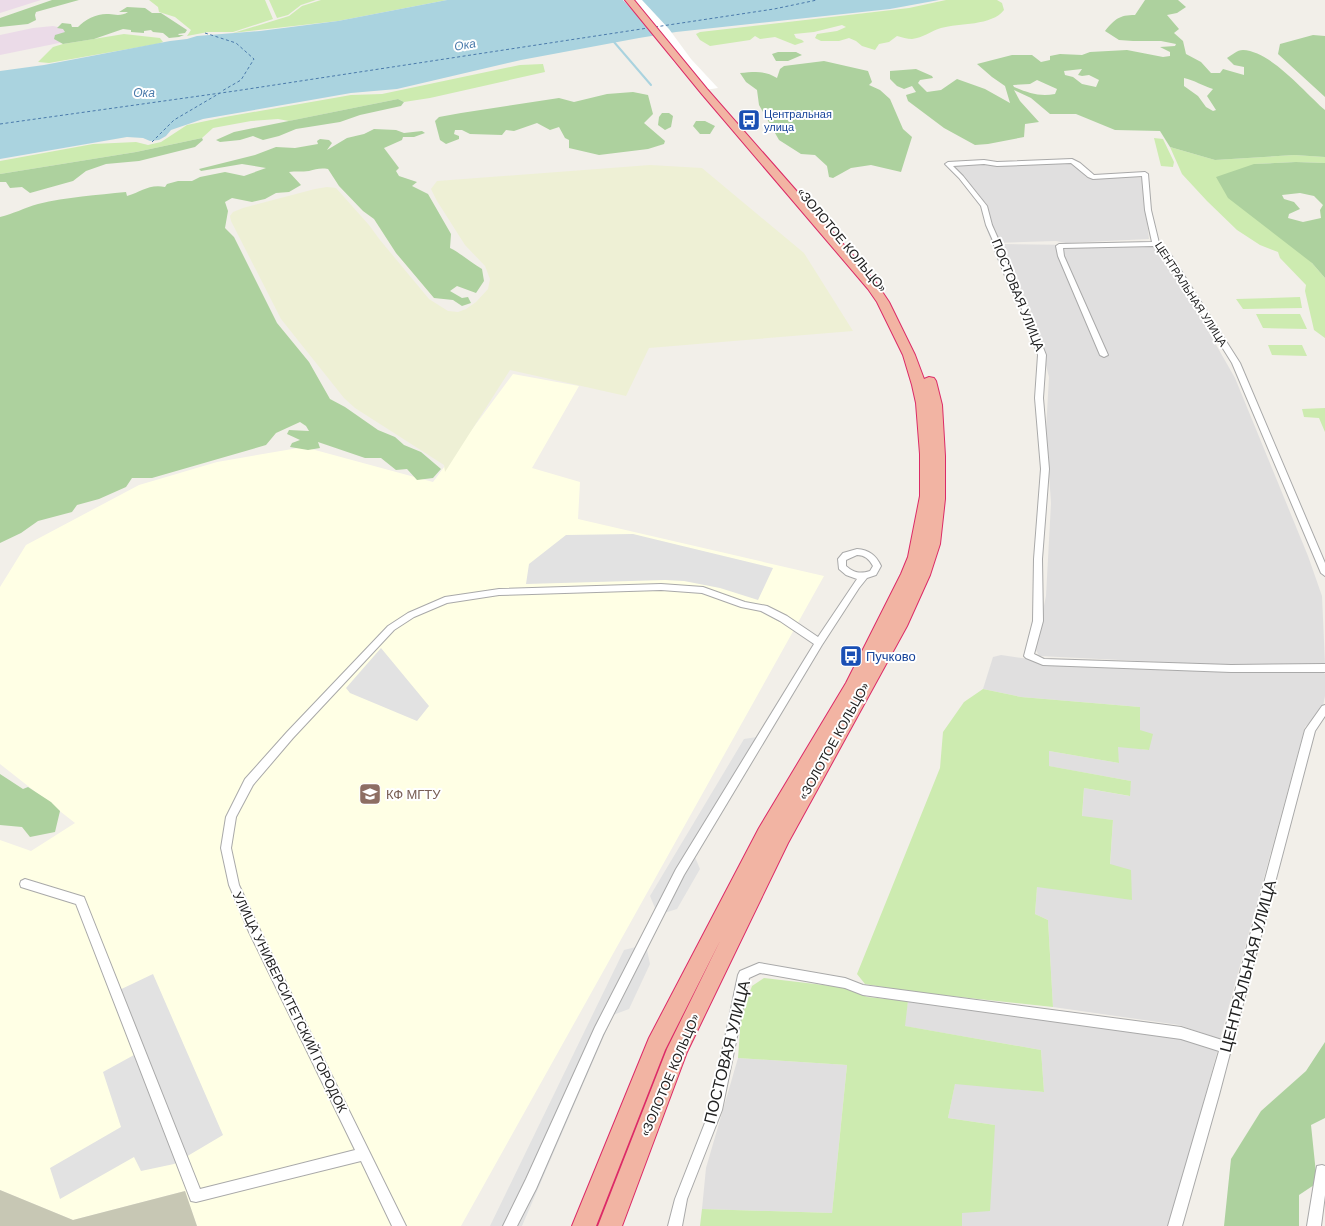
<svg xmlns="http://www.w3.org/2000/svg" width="1325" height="1226" viewBox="0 0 1325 1226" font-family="'DM Sans',sans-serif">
<rect width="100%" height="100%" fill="#f2efe9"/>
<path fill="#e0dfdf" d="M 1070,161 L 1076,163 L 1086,177 L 1133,176 L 1142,178 L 1149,239 L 1066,243 L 1056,241 L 992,243 L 986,227 L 987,221 L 970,185 L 954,166 Z
M 1001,244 L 1155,246 L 1171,266 L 1235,378 L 1308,556 L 1322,596 L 1325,664 L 1201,664 L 1039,656 L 1035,648 L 1046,596 L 1051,503 L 1046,430 L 1049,377 L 1034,319 Z
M 1001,655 L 1029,659 L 1043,665 L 1182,671 L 1320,670 L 1325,674 L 1325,696 L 1322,711 L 1305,727 L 1220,1039 L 1179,1025 L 1053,1007 L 1048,920 L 1035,914 L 1037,886 L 1110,865 L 1113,820 L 1082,817 L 1084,788 L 1129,796 L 1131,781 L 1048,766 L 1049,751 L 1119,763 L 1117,746 L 1149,750 L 1140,730 L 1140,707 L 1021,697 L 983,689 L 993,657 Z
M 908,1001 L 1182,1039 L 1218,1049 L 1170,1226 L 962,1226 L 962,1213 L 995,1125 L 948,1118 L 955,1083 L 1044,1092 L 1041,1050 L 904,1026 Z
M 738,1058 L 847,1065 L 832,1213 L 702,1209 L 706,1168 Z"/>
<path fill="#ebdbe8" d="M 0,0 L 41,0 L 0,13 Z
M 53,26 L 68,29 L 65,40 L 59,43 L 0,55 L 0,35 L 33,28 Z"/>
<path fill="#ffffe5" d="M 513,374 L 579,386 L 532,468 L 580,482 L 578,519 L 824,576 L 461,1226 L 197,1226 L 185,1191 L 73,1220 L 0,1190 L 0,840 L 31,851 L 75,823 L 0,764 L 0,587 L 26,545 L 139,485 L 217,462 L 304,447 L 433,482 Z"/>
<path fill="#c7c7b4" d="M 0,1190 L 73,1220 L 185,1191 L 197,1226 L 0,1226 Z"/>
<path fill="#eef0d5" d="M 650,165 L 702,168 L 804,253 L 853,331 L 649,348 L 626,396 L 510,370 L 445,472 L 444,465 L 355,408 L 344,398 L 281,319 L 231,221 L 230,216 L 233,212 L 243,208 L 315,189 L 327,187 L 336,188 L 369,225 L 380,240 L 429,299 L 448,311 L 458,312 L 466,309 L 476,302 L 488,289 L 490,279 L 485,266 L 465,245 L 437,201 L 431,189 L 437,181 Z"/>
<path fill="#cdebb0" d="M 149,0 L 265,0 L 273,19 L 233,32 L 208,32 L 187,36 L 191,30 L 175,17 L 159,12 L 158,7 Z
M 269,0 L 316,0 L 301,5 L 288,15 L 277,18 Z
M 321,0 L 447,0 L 338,21 L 233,33 L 289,16 L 302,6 Z
M 946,0 L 997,0 L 1002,3 L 1004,10 C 992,26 959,23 941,28 C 931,31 923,38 912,39 C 907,39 902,37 897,36 L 889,42 L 879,44 L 875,50 L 862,46 L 856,41 L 849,38 L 839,41 L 821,41 L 815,38 L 817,34 L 837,31 L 846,27 L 842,25 L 814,32 L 794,34 L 796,38 L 802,40 L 804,42 L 795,45 L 775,37 L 760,39 L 755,36 L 750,40 L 710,46 L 700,40 L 696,34 L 700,32 L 909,8 Z
M 124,34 L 160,38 L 163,42 L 157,44 L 49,63 L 38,62 L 53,47 L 63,44 Z
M 543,64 L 545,72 L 430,98 L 404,102 L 398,99 L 289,121 L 278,119 L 251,121 L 213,128 L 202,138 L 136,152 L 0,174 L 0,161 L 93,144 L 136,142 L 148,145 L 161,142 L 187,125 L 225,117 L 351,95 L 382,94 L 520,65 Z
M 1154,138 L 1163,139 L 1174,162 L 1173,167 L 1161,166 Z
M 1170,147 L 1215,160 L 1294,155 L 1325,157 L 1325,163 L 1296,162 L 1254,164 L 1312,263 L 1325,278 L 1325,338 L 1314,330 L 1305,291 L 1306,285 L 1280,258 L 1278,252 L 1260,245 L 1237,230 L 1207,201 L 1182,174 Z
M 1300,297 L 1302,308 L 1243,309 L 1236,299 Z
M 1256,314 L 1300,314 L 1307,329 L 1263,328 Z
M 1268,345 L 1302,345 L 1307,356 L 1272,355 Z
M 1325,408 L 1325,432 L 1319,418 L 1304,417 L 1302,409 Z
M 983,689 L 1021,697 L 1140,707 L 1140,730 L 1153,734 L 1149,750 L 1118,747 L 1119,763 L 1049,751 L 1049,766 L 1131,781 L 1130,796 L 1084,788 L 1082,816 L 1113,820 L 1110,864 L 1131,870 L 1132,900 L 1037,887 L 1035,914 L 1048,920 L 1053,1007 L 913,992 L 865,984 L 857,974 L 940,768 L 943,732 L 964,702 Z
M 764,978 L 849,988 L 867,997 L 908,1001 L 905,1026 L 1041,1050 L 1044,1092 L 955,1084 L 948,1118 L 995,1125 L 990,1211 L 962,1213 L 962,1226 L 700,1226 L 702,1209 L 832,1213 L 847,1065 L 738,1058 L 741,1017 L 752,986 Z"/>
<path fill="#add19e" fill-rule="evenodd" d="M 52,0 L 79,0 L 36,12 L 35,15 L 36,20 L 28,24 L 0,27 L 0,18 Z
M 1145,0 L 1178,0 L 1186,7 L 1177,13 L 1167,15 L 1179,29 L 1174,33 L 1183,41 L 1186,54 L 1201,62 L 1211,73 L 1220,73 L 1223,69 L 1244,75 L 1244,67 L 1234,65 L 1227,58 C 1232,55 1237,50 1243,50 C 1271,51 1305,93 1325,110 L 1325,157 L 1294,155 L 1215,160 L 1170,147 L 1160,131 L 1115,130 L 1076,114 L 1050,114 L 1031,98 L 1014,90 L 1020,101 L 1039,122 L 1025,124 L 1024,137 L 988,144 L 975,145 L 944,128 L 908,101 L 906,95 L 916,92 L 912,86 L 904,89 L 897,86 L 890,79 L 890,71 L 916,69 L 932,76 L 933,78 L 920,80 L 918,83 L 927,92 L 941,90 L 957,79 L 985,89 L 1010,103 L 1005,86 L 992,77 L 977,64 L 1012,55 L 1032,55 L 1041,62 L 1050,60 L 1050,56 L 1060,54 L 1082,55 L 1090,52 L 1127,50 L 1163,57 L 1170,56 L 1170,52 L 1160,47 L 1175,46 L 1176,44 L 1161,41 L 1133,41 L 1119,40 L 1105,31 C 1115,19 1119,15 1135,15 ZM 1082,69 L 1078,75 L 1082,76 L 1089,75 L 1099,80 L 1096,87 L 1082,84 L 1073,77 L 1065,75 L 1064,71 ZM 1184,78 C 1194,80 1203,86 1213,89 L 1207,96 L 1216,110 L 1213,111 L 1206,107 L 1198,96 L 1184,86 ZM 1037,80 L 1057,89 L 1055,94 C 1040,97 1028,93 1014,87 L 1013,85 L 1030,84 Z
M 127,7 L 145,8 L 152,13 L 161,13 L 187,30 L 185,33 L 178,34 L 179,35 L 184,35 L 179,37 L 169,38 L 163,33 L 153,32 L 151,30 L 144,31 L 144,33 L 131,32 L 131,30 L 123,29 L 94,39 L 63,44 L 54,39 L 55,35 L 65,32 L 63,29 L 57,28 L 62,23 L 71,24 L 72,27 L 78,27 C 85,19 98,13 109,14 C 116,15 122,16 128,12 L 119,12 Z
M 1313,35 L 1325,36 L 1325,97 L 1278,54 L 1280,44 Z
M 778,52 L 796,52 L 802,55 L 788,61 L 776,61 L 772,54 Z
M 824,61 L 868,71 L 872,82 L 869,85 L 880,90 L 890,99 L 903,129 L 912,137 L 901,172 L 871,165 L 851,168 L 833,178 L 829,177 L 827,166 L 815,155 L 801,154 L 779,140 L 759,105 L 757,90 L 746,82 L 740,73 C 754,72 765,70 777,78 L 780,69 L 784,66 Z
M 633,92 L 648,95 L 653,114 L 644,123 L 665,141 L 664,144 L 648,149 L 599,155 L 569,148 L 569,140 L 565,138 L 559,127 L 550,130 L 537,123 L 514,131 L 506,130 L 502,135 L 470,134 L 462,130 L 455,130 L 454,134 L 459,136 L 459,139 L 446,144 L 440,140 L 435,121 L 439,117 L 461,113 L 559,98 L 574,102 L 607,94 Z
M 398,99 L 404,102 L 401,106 L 360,115 L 340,122 L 296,129 L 279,136 L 263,140 L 253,136 L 240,140 L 220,142 L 216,140 L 234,132 Z
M 662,113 L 669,113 L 673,116 L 671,127 L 665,130 L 658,125 L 659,117 Z
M 696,121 L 705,121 L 715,126 L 710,134 L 700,134 L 693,126 Z
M 374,129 L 396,130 L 404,133 L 422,131 L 425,133 L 414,137 L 403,137 L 402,140 L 384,148 L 399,168 L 396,171 L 399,176 L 417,182 L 412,186 L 428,194 L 451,234 L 450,248 C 462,254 470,262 482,269 L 484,281 L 476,293 L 457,286 L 450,291 L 462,298 L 468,297 L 471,303 L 462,306 L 453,300 L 434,298 L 396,253 L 374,219 L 363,211 L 339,186 L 328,169 C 320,168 316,169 309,171 C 302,172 295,171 289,172 L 301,185 L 289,192 L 276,193 L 265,199 L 252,202 L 232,198 L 225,202 L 228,211 L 225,228 L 234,237 L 277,323 L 309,362 L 330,399 L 345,407 L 378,430 L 395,437 L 404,445 L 421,452 L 441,469 L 433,478 L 417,480 L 407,469 L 396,470 L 381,458 L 365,458 L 318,442 L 320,448 L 308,450 L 290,447 L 292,443 L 300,440 L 287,434 L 289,430 L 309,431 L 306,426 L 300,422 L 276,433 L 266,445 L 152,478 L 132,478 L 126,487 L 99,499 L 77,505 L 72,512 L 38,521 L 21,533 L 0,543 L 0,217 C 13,214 24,208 38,204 C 67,197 97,195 126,192 L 127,196 C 142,192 148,184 165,187 L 167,184 L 178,181 L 192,181 L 200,177 L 225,172 L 244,176 L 266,168 L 242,164 L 201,171 L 199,169 L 255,155 L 276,147 L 295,148 L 318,144 L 317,141 L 320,139 L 329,140 L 332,143 L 327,150 L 347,138 L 364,134 Z
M 202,138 L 203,140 L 195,147 L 139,161 L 106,164 L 86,171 L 73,181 L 30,193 L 22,187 L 10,188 L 6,182 L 0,182 L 0,174 L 136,152 Z
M 1296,162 L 1325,163 L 1325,278 L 1312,263 L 1228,198 L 1216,177 L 1254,164 ZM 1300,193 L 1314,196 L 1323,205 L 1320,210 L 1321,218 L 1303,222 L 1288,218 L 1289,214 L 1300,209 L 1294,202 L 1284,199 L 1282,195 Z
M 0,774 L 23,789 L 28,787 L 51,802 L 60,811 L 55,832 L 30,837 L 22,827 L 0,825 Z
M 1325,1042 L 1325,1118 L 1311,1125 L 1317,1183 L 1299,1195 L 1299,1226 L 1224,1226 L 1231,1159 L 1261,1111 L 1306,1071 Z"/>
<path fill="#e2e2e2" d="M 633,534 L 773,568 L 758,600 L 720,588 L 684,581 L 665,580 L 526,584 L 529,564 L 566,535 Z
M 381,648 L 429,706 L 417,721 L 350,693 L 346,688 Z
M 757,737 L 765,741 L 695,857 L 700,869 L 677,909 L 664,913 L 655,908 L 650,896 L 744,739 Z
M 636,947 L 647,950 L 650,964 L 629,1009 L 613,1015 L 522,1226 L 490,1226 L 624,950 Z
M 153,974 L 223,1135 L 174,1164 L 141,1171 L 134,1157 L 60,1199 L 50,1168 L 121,1127 L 103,1072 L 134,1055 L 111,994 Z"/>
<path fill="#aad3df" d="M 447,0 L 939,0 L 890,9 L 676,32 L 639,38 L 521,60 L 397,89 L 351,93 L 203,119 L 171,130 L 166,136 L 159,140 L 150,141 L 143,138 L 127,137 L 0,159 L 0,71 L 44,65 L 170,41 L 187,39 L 197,36 L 260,31 L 338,21 Z"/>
<path fill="#fff" d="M 623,0 L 642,0 L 669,29 L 691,59 L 718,88 L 699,91 L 673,61 L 651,31 Z"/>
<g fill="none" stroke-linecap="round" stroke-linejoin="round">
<path stroke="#aad3df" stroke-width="2" d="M 614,42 L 651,85"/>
<path stroke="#4a7aab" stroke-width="1" stroke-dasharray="3 2.5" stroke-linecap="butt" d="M 655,27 L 774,9 L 817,0
M 205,33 L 236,43 L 254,59 L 241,80 L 222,91
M 0,124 L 235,91 L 648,28
M 152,142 L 174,120 L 220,93"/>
<g stroke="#a9a9a9" stroke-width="2">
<path id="minor" d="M 1072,159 L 1080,163 L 1094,175 L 1145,172 L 1148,174 L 1151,210 L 1159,243 L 1171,255 L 1240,363 L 1325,563 L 1325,576 L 1321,573 L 1232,363 L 1165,256 L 1154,246 L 1063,248 L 1064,256 L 1108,355 L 1104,357 L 1100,355 L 1058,256 L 1056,246 L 1059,244 L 1152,242 L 1145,210 L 1142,176 L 1093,179 L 1088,177 L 1071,163 L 997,166 L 984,164 L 953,166 L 963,176 L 987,206 L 992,225 L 1000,243 L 1000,248 L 1013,281 L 1027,307 L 1046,355 L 1043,398 L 1049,469 L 1042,559 L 1043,621 L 1034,654 L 1044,659 L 1231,665 L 1325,664 L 1325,672 L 1231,672 L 1043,665 L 1026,658 L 1024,656 L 1033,621 L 1034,559 L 1041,469 L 1035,398 L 1038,355 L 1021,307 L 1007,281 L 994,248 L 994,243 L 986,225 L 981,206 L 959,178 L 945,164 L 948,162 L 984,160 L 997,162 Z
M 857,549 C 869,550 876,555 881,566 L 876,575 L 867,578 L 859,588 L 822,645 L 684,875 L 603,1035 L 536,1189 L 517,1226 L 503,1226 L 526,1179 L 595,1027 L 676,869 L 814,644 L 780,621 L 761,611 L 741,607 L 702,593 L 661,590 L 499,595 L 447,603 L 414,617 L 394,630 L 293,738 L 253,785 L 236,817 L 231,848 L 239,885 L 260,930 L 406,1226 L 392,1226 L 361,1161 L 196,1202 L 191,1201 L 76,904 L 21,887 L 20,884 L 21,881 L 25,879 L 84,897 L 200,1189 L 355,1150 L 249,932 L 229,885 L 221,848 L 226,817 L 245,779 L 287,732 L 388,626 L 408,613 L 445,597 L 499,589 L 661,584 L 703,587 L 745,602 L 767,606 L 787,616 L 818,637 L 857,579 L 846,575 L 839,569 L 838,559 L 843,553 ZM 857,555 C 865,555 869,559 873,566 L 870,571 C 860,574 854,573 846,566 L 846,560 Z
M 1325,705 L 1325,716 L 1315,731 L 1219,1095 L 1182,1226 L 1168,1226 L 1219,1051 L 1181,1039 L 863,995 L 845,988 L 760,973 L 749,978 L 722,1110 L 687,1199 L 682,1226 L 668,1226 L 675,1199 L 710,1110 L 738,975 L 740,971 L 759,963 L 845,978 L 863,985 L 1181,1027 L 1222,1040 L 1305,730 L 1322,706 Z
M 1322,1165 L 1325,1166 L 1325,1195 L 1321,1226 L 1307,1226 L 1316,1171 L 1317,1166 Z"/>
</g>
<g stroke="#dc2a67" stroke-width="2">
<path id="trunk" d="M 625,0 L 634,0 L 707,89 L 851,253 L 877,284 L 889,302 L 915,355 L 924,379 L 929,377 L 934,378 L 936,381 L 942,405 L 945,456 L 945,499 L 940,544 L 930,575 L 907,626 L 788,843 L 687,1052 L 622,1226 L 598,1226 L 667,1049 L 720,941 L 665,1050 L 596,1226 L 572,1226 L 649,1038 L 759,828 L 846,683 L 901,574 L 908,557 L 920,496 L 920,454 L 916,403 L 912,385 L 903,355 L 877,302 L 868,289 L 701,93 Z"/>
</g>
<use href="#minor" fill="#fff" fill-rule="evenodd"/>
<use href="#trunk" fill="#f2b4a3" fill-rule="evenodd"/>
</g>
<defs>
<g id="bus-square" transform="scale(1.15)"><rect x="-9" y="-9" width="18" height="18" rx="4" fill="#1a4fb4" stroke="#fff"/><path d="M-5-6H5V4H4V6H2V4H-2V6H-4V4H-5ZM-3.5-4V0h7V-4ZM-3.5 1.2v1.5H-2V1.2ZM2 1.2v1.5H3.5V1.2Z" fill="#fff"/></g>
<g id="university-square" transform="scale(1.15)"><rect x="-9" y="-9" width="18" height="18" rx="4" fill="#8d6e63" stroke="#fff"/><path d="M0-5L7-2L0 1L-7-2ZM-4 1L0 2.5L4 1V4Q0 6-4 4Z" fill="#fff"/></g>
</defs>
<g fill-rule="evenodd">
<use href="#bus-square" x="749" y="120"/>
<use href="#bus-square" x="851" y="656"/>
<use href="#university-square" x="370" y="794"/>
</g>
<g text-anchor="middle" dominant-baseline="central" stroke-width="4" stroke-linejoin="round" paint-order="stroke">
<g font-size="11" fill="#164399" stroke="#fff" text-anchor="start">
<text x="764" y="114">Центральная<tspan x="764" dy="13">улица</tspan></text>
</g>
<g font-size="11" fill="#222" stroke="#fff">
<text transform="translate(1191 294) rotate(57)">ЦЕНТРАЛЬНАЯ УЛИЦА</text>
</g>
<g font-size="12" font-style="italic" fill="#4a7aab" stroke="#fff">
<text transform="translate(465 45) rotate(-10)">Ока</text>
<text x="144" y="93">Ока</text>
</g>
<g font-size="13" fill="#222" stroke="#fff">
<text transform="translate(842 240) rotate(50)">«ЗОЛОТОЕ КОЛЬЦО»</text>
<text transform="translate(1018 295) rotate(68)">ПОСТОВАЯ УЛИЦА</text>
<text transform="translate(834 741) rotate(-61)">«ЗОЛОТОЕ КОЛЬЦО»</text>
<text transform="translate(290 1002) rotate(64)">УЛИЦА УНИВЕРСИТЕТСКИЙ ГОРОДОК</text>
<text transform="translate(670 1075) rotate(-67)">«ЗОЛОТОЕ КОЛЬЦО»</text>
</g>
<g font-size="13" fill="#164399" stroke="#fff" text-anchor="start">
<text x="866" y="656">Пучково</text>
</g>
<g font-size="13" fill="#785e54" stroke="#fff" text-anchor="start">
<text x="386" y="794">КФ МГТУ</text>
</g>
<g font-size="16" fill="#222" stroke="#fff">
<text transform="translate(1248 966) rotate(-75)">ЦЕНТРАЛЬНАЯ УЛИЦА</text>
<text transform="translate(727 1052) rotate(-76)">ПОСТОВАЯ УЛИЦА</text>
</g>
</g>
</svg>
